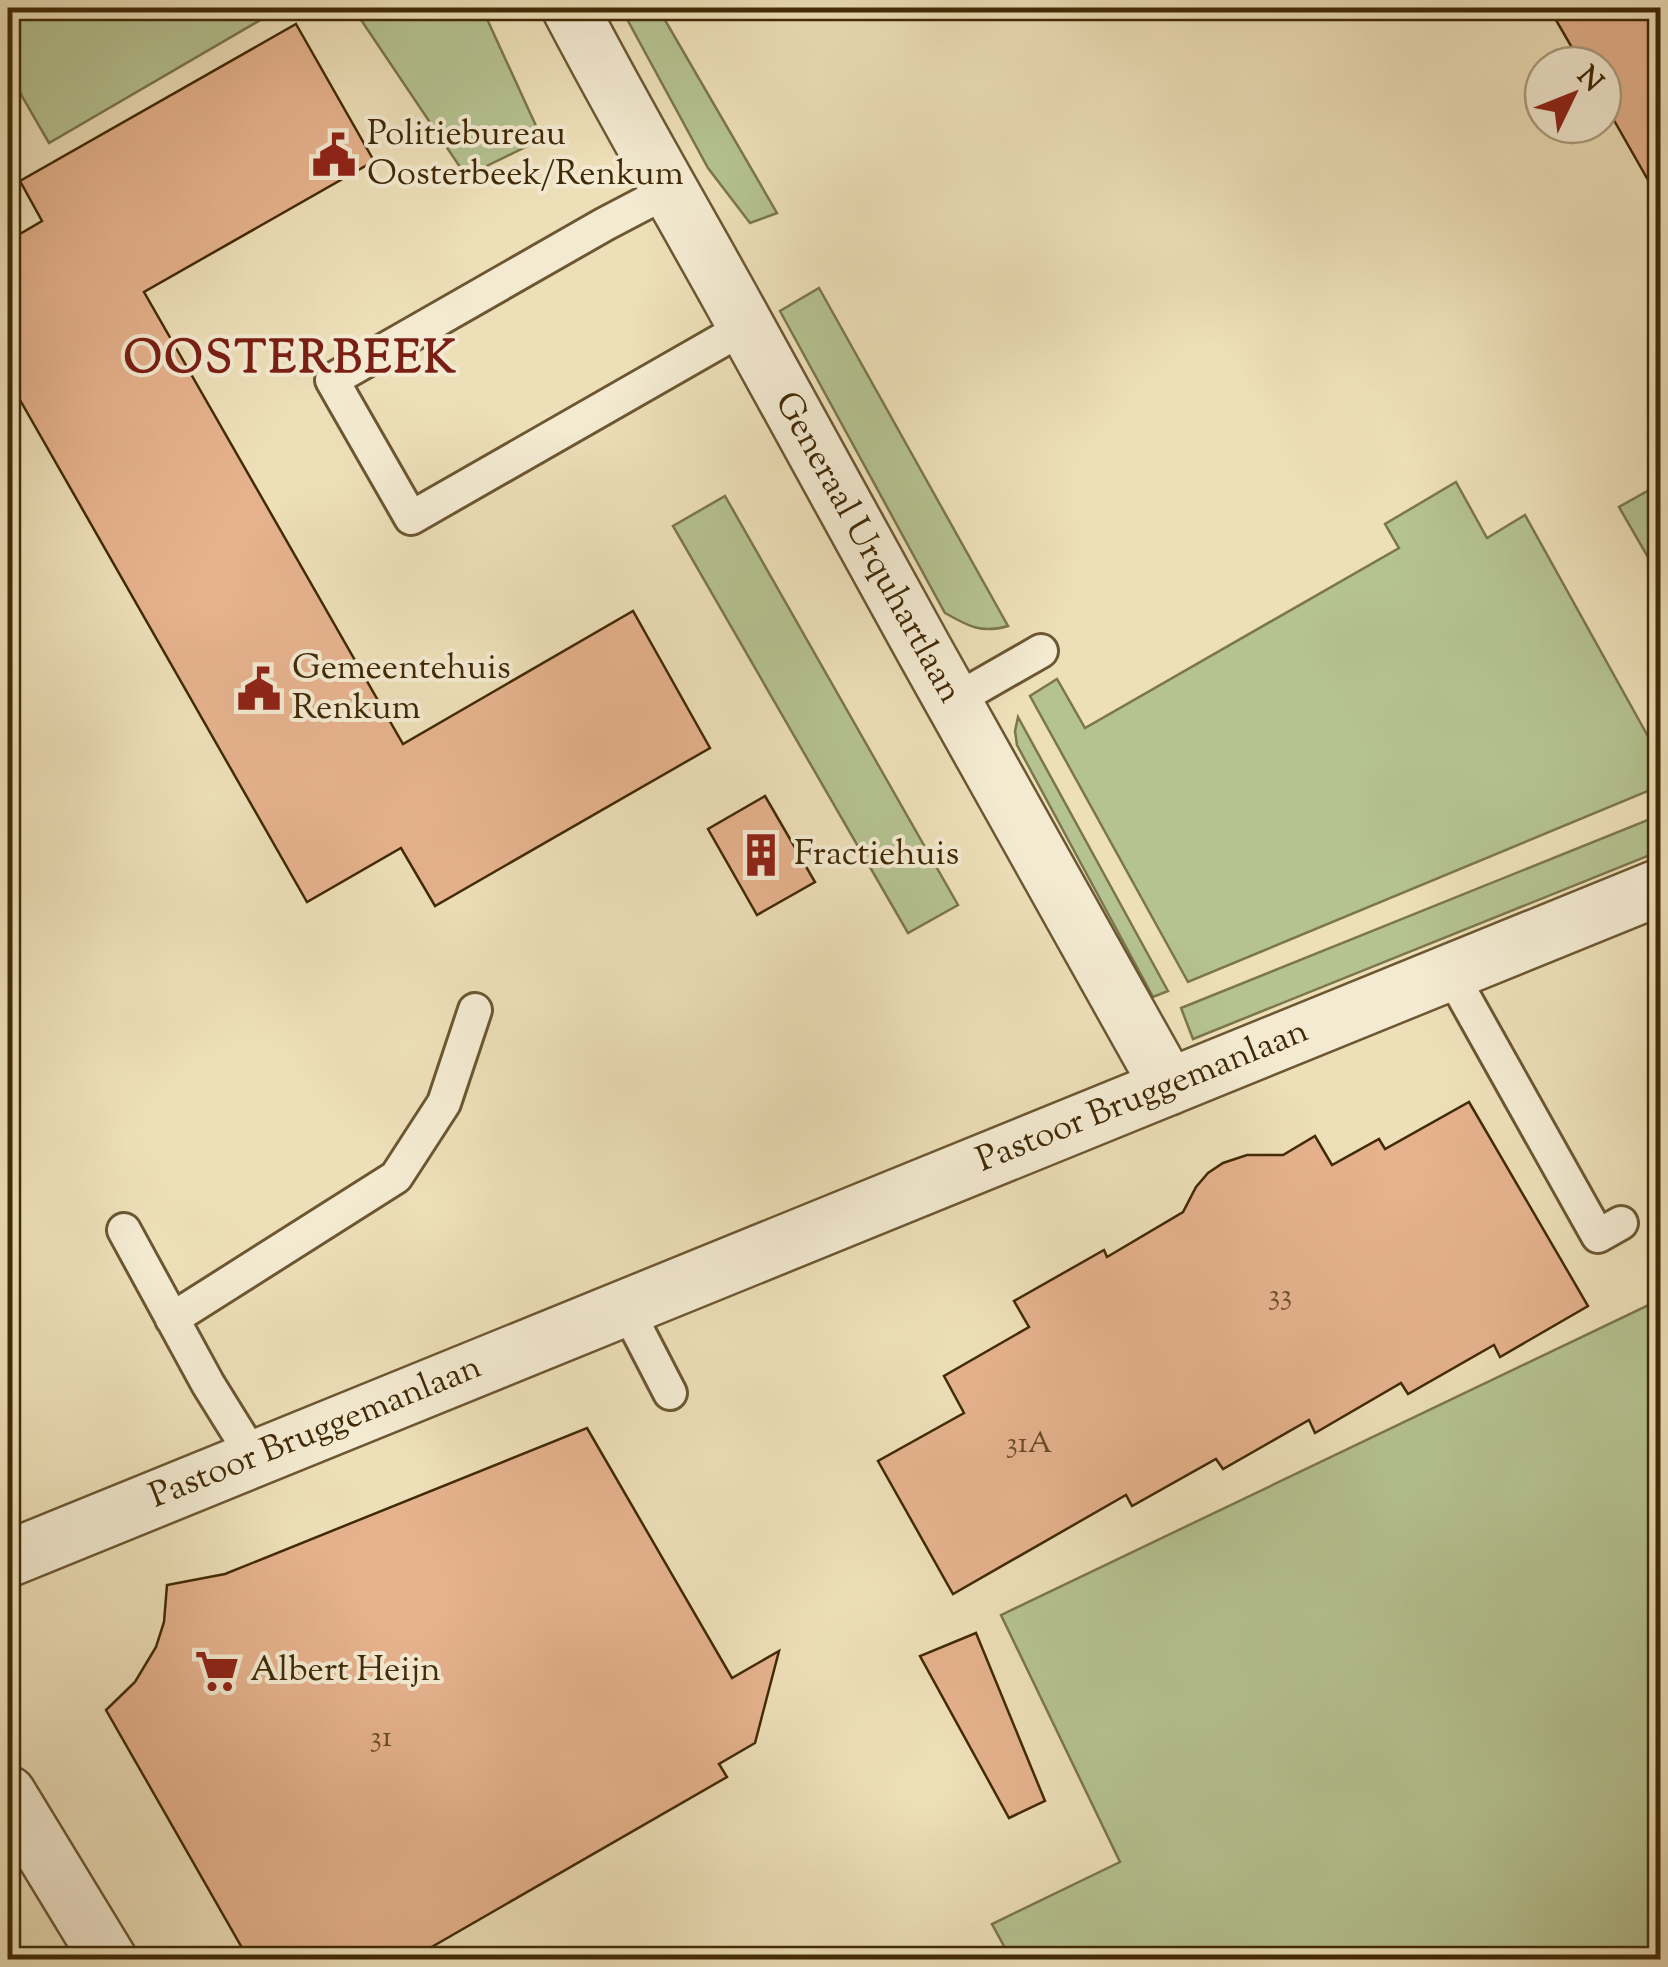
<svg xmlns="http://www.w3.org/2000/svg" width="1668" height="1967" viewBox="0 0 1668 1967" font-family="'Sorts Mill Goudy',serif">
<rect width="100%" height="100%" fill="#eddfb8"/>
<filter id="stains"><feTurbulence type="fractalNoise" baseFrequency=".002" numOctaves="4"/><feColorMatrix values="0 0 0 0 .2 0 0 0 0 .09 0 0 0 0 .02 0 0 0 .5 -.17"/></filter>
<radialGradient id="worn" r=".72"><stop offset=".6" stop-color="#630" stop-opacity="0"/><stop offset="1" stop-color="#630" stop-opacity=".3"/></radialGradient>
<path fill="#b5c291" stroke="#7b764c" stroke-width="2.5" d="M 8,8 L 281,8 L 49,143 L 8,72 Z
M 353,8 L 482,8 L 542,139 L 466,176 Z
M 621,8 L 658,8 L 777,213 L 750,223 L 708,168 Z
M 819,288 L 1008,626 C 981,634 968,626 945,613 L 780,311 Z
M 1456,482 L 1487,538 L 1525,515 L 1660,758 L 1660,786 L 1188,982 L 1030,696 L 1057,679 L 1085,728 L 1399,548 L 1385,524 Z
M 1660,484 L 1660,578 L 1619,507 Z
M 725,496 L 958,905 L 908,933 L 673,526 Z
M 1018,717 L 1168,991 L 1153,997 L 1017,745 L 1015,731 Z
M 1660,815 L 1660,851 L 1193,1039 L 1181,1008 Z
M 1659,1300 L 1660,1959 L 1011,1959 L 992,1924 L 1120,1862 L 1001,1615 Z"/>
<path fill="#e5b28d" stroke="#412a06" stroke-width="2.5" d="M 1549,8 L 1660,8 L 1660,201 L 1603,101 L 1603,65 L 1582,65 Z
M 296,24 L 374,161 L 144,292 L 403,744 L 633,611 L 710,748 L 435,906 L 401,848 L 307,902 L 8,379 L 8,241 L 42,221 L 20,181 Z
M 765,796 L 815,882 L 757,915 L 708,829 Z
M 1469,1102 L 1588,1306 L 1500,1357 L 1494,1345 L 1408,1394 L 1401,1383 L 1315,1433 L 1309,1420 L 1223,1469 L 1216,1459 L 1132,1506 L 1126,1495 L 953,1594 L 878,1461 L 964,1413 L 944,1376 L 1029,1327 L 1014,1301 L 1104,1250 L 1107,1257 L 1183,1212 L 1196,1187 L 1208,1173 L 1223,1163 L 1247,1155 L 1283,1155 L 1315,1136 L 1332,1165 L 1379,1139 L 1385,1149 Z
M 587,1428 L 732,1678 L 779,1651 L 755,1743 L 719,1764 L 727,1777 L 409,1960 L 249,1960 L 106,1710 L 135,1682 L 156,1647 L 164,1622 L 167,1585 L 225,1574 Z
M 976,1633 L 1045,1801 L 1009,1818 L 920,1656 Z"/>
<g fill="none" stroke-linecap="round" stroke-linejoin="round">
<g stroke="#6c5732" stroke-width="38">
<path id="lane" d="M 668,191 L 605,224 L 332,380 L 411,518 L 745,327
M 952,702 L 1041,651
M 1450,972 L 1598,1236 L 1621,1223
M 124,1230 L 208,1384 L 254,1458
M 625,1306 L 670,1393
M 172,1319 L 396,1177 L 444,1103 L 475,1010"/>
</g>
<g stroke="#6c5732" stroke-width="60">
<path id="street" d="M 570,8 C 621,106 677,202 731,299 C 875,563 1021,825 1169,1087
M 8,1559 L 1660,887
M 8,1794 L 109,1960"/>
</g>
<use href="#lane" stroke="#f3ead1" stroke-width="32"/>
<use href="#street" stroke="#f3ead1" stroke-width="55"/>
</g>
<defs>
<g id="civic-bare" transform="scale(3.45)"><path d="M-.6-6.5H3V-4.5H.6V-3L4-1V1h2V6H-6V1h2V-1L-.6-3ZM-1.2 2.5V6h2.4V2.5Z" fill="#8f2418" stroke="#f3ead1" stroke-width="2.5" paint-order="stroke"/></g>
<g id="building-bare" transform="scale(3.45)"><path d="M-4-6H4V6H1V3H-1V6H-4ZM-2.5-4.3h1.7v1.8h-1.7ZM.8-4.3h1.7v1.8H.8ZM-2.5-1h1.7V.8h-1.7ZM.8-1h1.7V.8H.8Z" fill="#8f2418" stroke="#f3ead1" stroke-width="2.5" paint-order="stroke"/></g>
<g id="supermarket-bare" transform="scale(3.45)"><path d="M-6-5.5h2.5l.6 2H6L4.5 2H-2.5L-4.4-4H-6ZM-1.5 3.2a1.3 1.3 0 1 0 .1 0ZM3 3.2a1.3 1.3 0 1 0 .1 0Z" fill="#8f2418" stroke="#f3ead1" stroke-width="2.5" paint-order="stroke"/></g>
</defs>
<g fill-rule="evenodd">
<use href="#civic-bare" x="334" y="155"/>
<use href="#civic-bare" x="259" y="689"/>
<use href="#building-bare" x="761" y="855"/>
<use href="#supermarket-bare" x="217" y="1671"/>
</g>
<g text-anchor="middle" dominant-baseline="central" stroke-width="8" stroke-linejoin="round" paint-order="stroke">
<g font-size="30" fill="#6a4c28">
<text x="1280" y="1296">33</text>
<text x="1029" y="1444">31A</text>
<text x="381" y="1738">31</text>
</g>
<g font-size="35" fill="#412a06" stroke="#f3ead1" text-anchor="start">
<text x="367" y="135">Politiebureau<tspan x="367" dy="40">Oosterbeek/Renkum</tspan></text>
<text x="292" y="669">Gemeentehuis<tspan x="292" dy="40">Renkum</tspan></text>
<text x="794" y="855">Fractiehuis</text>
<text x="250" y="1671">Albert Heijn</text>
</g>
<g font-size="35" fill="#412a06" stroke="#f3ead1">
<text transform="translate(867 548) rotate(61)">Generaal Urquhartlaan</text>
<text transform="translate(1143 1097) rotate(-22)">Pastoor Bruggemanlaan</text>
<text transform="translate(316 1433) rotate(-22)">Pastoor Bruggemanlaan</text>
</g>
<g font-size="45" font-weight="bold" letter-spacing="2.5" fill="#7a1f14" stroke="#f3ead1">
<text x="291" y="361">OOSTERBEEK</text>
</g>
</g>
<rect width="1668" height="1967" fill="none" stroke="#eddfb8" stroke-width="40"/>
<rect x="10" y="10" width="1648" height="1947" fill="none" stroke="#412a06" stroke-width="5"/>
<rect x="20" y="20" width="1628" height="1927" fill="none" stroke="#412a06" stroke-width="2.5"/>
<g transform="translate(1573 95) rotate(47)"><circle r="48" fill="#f3ead1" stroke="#ac9d80" stroke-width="2.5"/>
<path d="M0-8L18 38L0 25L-18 38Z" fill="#8f2418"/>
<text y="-15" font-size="28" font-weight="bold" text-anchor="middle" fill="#412a06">N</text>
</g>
<rect width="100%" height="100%" filter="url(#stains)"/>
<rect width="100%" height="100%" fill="url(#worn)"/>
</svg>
